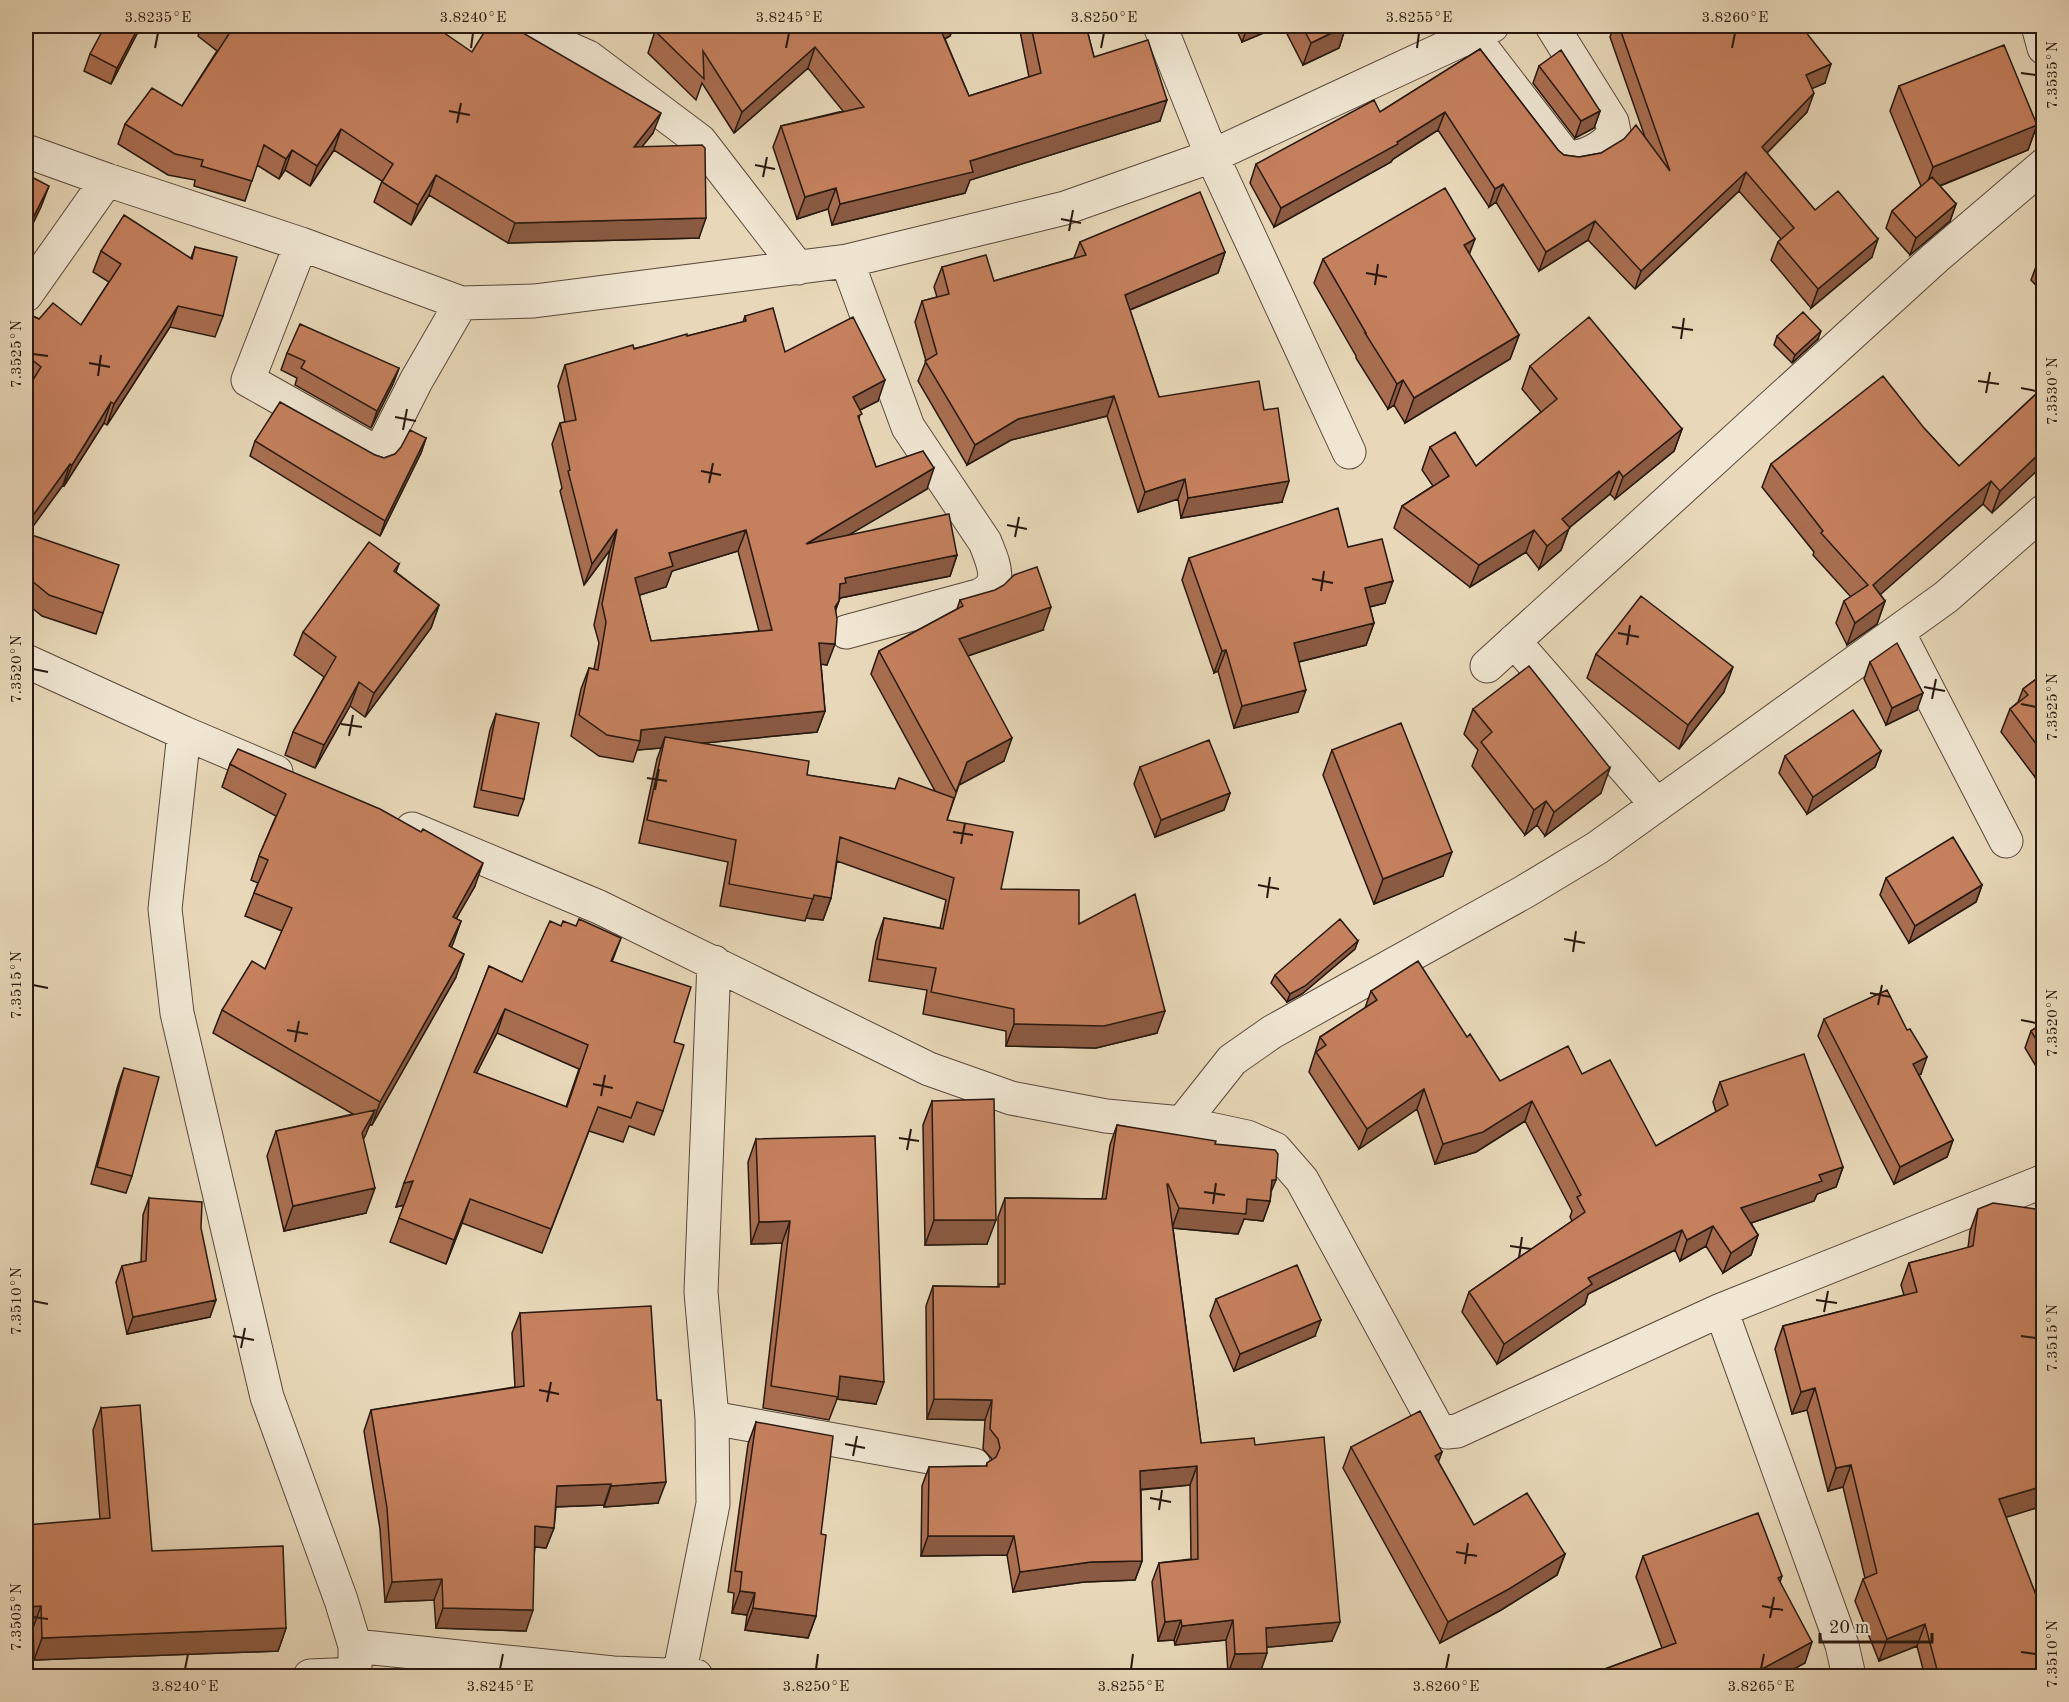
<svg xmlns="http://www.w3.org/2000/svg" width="2069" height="1702" viewBox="0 0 2069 1702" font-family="'Old Standard TT',serif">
<rect width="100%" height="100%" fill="#e8d8b9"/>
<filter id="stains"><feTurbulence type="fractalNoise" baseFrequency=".00333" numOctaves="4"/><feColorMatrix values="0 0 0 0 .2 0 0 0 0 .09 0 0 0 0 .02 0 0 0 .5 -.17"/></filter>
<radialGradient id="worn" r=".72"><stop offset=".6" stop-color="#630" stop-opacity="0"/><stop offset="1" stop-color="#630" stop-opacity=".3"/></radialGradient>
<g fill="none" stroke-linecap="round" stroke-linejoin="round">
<g stroke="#58483a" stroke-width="35">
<path id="minor" d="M 521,26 L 527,30 L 588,57 L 700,141 L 798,268
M 1160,26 L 1212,156 L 1349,452
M 2038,26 L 2044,48
M 1472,35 L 1566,157 C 1583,159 1607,147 1614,132 L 1612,122 L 1552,26
M 26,151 L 107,180 L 301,244 L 461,303 L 534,301 L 847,261 L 1065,208 L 1212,156 L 1492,26
M 301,244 L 248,380 L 379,454 L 416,381 L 461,303
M 26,295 L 107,180
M 846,632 L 978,596 C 1005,585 993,563 985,542 L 908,427 L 847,261
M 1898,632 L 2006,841
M 1514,641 L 1657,805
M 26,661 L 184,733 L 276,772
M 1487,666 L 1935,258 L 2044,165
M 184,733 L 165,909 L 177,1013 L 267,1397 L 341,1600 L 355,1646 L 355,1676
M 412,829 L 599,907 L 929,1069 L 1011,1098 L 1106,1116 L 1182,1123 L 1247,1137 L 1275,1149 L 1302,1180 L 1435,1424 L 1438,1429 L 1447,1432 L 1457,1431 L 1721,1310 L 2044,1181
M 1182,1123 L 1232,1060 L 1272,1032 L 1524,892 L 1597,848 L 1946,597 L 2044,511
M 1721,1310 L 1842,1645 L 1849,1676
M 712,1418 L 974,1465
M 355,1646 L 613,1673 L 696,1676
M 310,1676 L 355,1674
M 679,1676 L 713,1504 L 712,1418 L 701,1292 L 714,962"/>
</g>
<use href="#minor" stroke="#f0e6d2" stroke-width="33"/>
</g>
<path fill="#a96e51" stroke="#28180f" stroke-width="1.5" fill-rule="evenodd" d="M 141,26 L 111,84 L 84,71 L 90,54 Z
M 202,26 L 271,26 L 276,29 L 472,52 L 653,133 L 642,146 L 699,238 L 508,243 L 429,195 L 411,225 L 374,202 L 382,181 L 334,150 L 310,186 L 285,170 L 279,179 L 257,165 L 245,201 L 194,186 L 195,180 L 168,175 L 118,144 L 125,124 L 182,106 L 217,51 L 198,36 Z
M 660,26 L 954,26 L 950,36 L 945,39 L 969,96 L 1029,77 L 1019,26 L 1086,26 L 1094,57 L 1160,121 L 970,180 L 965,193 L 832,225 L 828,209 L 797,219 L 773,147 L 781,126 L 843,111 L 808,68 L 734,133 L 702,83 L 696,100 L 648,53 L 655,31 L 661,26 Z
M 1235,26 L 1280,26 L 1242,42 Z
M 1283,26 L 1346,26 L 1339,48 L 1303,65 Z
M 1614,26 L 1818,26 L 1805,31 L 1825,83 L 1812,88 L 1807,112 L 1767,153 L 1815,210 L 1872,257 L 1811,308 L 1771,260 L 1778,242 L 1781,239 L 1739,191 L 1635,289 L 1588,240 L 1539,271 L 1496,202 L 1489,207 L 1438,130 L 1393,159 L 1391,162 L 1274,227 L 1250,183 L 1256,164 L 1380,112 L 1480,49 L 1558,150 L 1564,155 L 1579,157 L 1601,153 L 1645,137 L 1610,37 Z
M 1539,66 L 1600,111 L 1594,128 L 1575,138 L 1533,83 Z
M 1899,86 L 2037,125 L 2028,150 L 1940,186 L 1956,204 L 1950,221 L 1910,255 L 1886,228 L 1892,211 L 1921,186 L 1890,111 Z
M 1080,242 L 1225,252 L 1218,273 L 1130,310 L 1159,397 L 1282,502 L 1181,518 L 1178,499 L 1138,512 L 1107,416 L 1011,440 L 967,465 L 918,381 L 926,361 L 915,322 L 922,301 L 937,297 L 934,287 L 942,267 L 994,281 L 1074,258 Z
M 195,247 L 223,316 L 215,337 L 170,327 L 107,425 L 104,423 L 64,486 L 63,485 L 27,534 L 103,613 L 96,634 L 42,616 L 26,603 L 26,391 L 29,385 L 26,382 L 26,313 L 39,319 L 81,325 L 109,282 L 93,272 L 101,251 L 191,258 Z
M 2043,253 L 2043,293 L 2031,280 L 2040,256 Z
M 1469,254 L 1519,335 L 1510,359 L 1405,423 L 1394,405 L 1388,409 L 1356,358 L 1356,356 L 1314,283 L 1323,259 Z
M 745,316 L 785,352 L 878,401 L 860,410 L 859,421 L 876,467 L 927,489 L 848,535 L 957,555 L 950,576 L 840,598 L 836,609 L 827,665 L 821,664 L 825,711 L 817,732 L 704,743 L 807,775 L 895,789 L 935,791 L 871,674 L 879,651 L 957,609 L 960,600 L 1043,630 L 968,656 L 1004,761 L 959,785 L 947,820 L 1001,889 L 1079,924 L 1157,1033 L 1096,1048 L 1006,1046 L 1006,1031 L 923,1014 L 927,990 L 869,981 L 876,941 L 884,918 L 940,928 L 946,900 L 837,861 L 831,898 L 823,920 L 806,918 L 805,921 L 720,906 L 728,862 L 639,843 L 657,759 L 661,748 L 637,750 L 633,762 L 599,756 L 571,736 L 581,689 L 589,668 L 594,669 L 599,643 L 594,625 L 610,550 L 584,585 L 560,491 L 562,488 L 552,444 L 560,423 L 565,422 L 558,386 L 565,365 L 687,336 L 743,322 ZM 738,551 L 759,631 L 651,641 L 639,595 L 666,587 L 672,571 Z
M 1777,336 L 1818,339 L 1792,363 L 1774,345 Z
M 287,353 L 399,368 L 393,384 L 371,428 L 295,385 L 297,378 L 281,370 Z
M 1530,366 L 1682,429 L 1674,451 L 1615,499 L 1610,494 L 1569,528 L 1561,550 L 1539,569 L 1526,552 L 1470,587 L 1394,528 L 1402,506 L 1433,486 L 1422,470 L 1430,447 L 1476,466 L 1541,412 L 1522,389 Z
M 2036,394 L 1992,513 L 1983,504 L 1880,594 L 1885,601 L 1877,624 L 1847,645 L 1836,623 L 1844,601 L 1851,597 L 1813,555 L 1814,552 L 1762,487 L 1771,464 L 1924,428 L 1959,466 Z
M 426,438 L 421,453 L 380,536 L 250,456 L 255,441 L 375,455 L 384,458 L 395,454 Z
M 1348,547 L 1385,603 L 1370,607 L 1374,623 L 1366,645 L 1299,662 L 1298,712 L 1234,728 L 1218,671 L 1214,673 L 1182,580 L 1189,558 Z
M 399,564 L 396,572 L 439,605 L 431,628 L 365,717 L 350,706 L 315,768 L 285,755 L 293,732 L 324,677 L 294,655 L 303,632 Z
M 1596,654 L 1724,692 L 1679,749 L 1587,678 Z
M 1870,662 L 1917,710 L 1886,725 L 1864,679 Z
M 2043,674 L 2043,784 L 2037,776 L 2035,777 L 2001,732 L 2010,709 L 2018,702 L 2023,689 Z
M 1473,709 L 1601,793 L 1545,836 L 1537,825 L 1525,835 L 1472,766 L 1478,750 L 1464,734 Z
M 496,714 L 524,799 L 518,816 L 474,807 L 490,730 Z
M 1332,750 L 1443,876 L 1374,904 L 1323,775 Z
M 1881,751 L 1875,767 L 1807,814 L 1779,773 L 1785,756 Z
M 230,764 L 475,886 L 456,919 L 461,921 L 451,947 L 456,977 L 372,1125 L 370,1124 L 363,1140 L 366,1213 L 284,1231 L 267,1156 L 276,1131 L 353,1114 L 213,1033 L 222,1010 L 265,969 L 282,931 L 245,916 L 258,883 L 251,880 L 259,856 L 276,816 L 222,787 Z
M 1140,767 L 1230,793 L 1224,810 L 1155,837 L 1134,784 Z
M 1886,878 L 1982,885 L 1976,902 L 1909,943 L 1880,895 Z
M 1355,949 L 1302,994 L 1287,1002 L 1271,983 L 1275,975 Z
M 612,962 L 674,1042 L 663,1111 L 654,1135 L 629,1126 L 623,1142 L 589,1131 L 542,1253 L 462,1223 L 446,1264 L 390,1242 L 404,1205 L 396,1207 L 489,966 L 522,982 ZM 497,1033 L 579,1069 L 566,1107 L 476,1073 Z
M 1371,991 L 1467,1037 L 1500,1081 L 1582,1074 L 1656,1146 L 1716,1112 L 1713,1102 L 1720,1082 L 1843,1167 L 1836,1187 L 1817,1194 L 1814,1201 L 1751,1223 L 1758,1235 L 1751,1255 L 1723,1273 L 1706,1246 L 1680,1261 L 1675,1250 L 1588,1294 L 1585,1304 L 1497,1364 L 1462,1312 L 1469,1292 L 1572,1221 L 1570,1217 L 1572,1211 L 1525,1121 L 1476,1152 L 1435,1164 L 1417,1109 L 1359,1149 L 1309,1072 L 1320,1037 L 1365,1008 Z
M 1824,1019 L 1907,1030 L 1921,1074 L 1919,1075 L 1953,1140 L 1947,1157 L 1894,1184 L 1818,1036 Z
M 2043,1023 L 2043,1078 L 2025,1048 L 2031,1031 Z
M 124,1068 L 132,1176 L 126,1193 L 91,1184 L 118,1085 Z
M 932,1101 L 987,1244 L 925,1245 L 923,1125 Z
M 1117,1125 L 1215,1144 L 1271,1194 L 1270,1201 L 1263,1221 L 1244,1219 L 1238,1234 L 1173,1228 L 1201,1443 L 1255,1445 L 1332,1641 L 1267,1647 L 1260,1673 L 1228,1674 L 1226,1640 L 1175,1645 L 1174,1640 L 1158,1641 L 1152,1582 L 1159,1563 L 1191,1559 L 1190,1485 L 1141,1490 L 1142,1561 L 1135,1580 L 1084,1582 L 1013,1592 L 1007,1555 L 921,1556 L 922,1486 L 929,1467 L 986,1466 L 987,1463 L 992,1460 L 991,1458 L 983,1449 L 985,1420 L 927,1419 L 926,1306 L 933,1286 L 998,1287 L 998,1217 L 1005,1198 L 1102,1199 L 1110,1145 Z
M 756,1139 L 876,1404 L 837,1399 L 829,1420 L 763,1408 L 782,1243 L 751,1244 L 748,1162 Z
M 149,1198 L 210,1317 L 127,1334 L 116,1282 L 122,1266 L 141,1262 L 143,1215 Z
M 1978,1209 L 2006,1517 L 2043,1677 L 1925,1677 L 1917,1646 L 1879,1661 L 1855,1601 L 1863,1579 L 1865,1578 L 1843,1487 L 1828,1491 L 1807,1410 L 1792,1414 L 1775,1349 L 1783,1326 L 1904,1295 L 1901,1285 L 1909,1263 L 1968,1248 L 1970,1231 Z
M 1216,1299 L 1315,1336 L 1234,1371 L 1210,1316 Z
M 520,1313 L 658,1503 L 604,1507 L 604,1505 L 556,1507 L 554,1528 L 546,1548 L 535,1547 L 526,1631 L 436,1628 L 434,1600 L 385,1602 L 380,1529 L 364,1431 L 371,1410 L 515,1387 L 512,1333 Z
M 101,1408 L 152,1551 L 286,1628 L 278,1651 L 34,1660 L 33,1628 L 26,1628 L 100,1519 L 93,1430 Z
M 756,1422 L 821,1534 L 816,1616 L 808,1638 L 745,1630 L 747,1615 L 732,1613 L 734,1593 L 728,1592 L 748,1444 Z
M 1351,1447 L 1442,1452 L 1438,1461 L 1474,1525 L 1565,1554 L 1557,1575 L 1501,1610 L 1440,1643 L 1343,1468 Z
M 1643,1556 L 1782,1576 L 1780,1582 L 1805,1663 L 1779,1677 L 1583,1677 L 1662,1648 L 1636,1577 Z"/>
<path fill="#8a5a42" stroke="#28180f" stroke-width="1.5" d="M 139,26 L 141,26 L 111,84 L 117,68 Z
M 939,26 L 954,26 L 950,36 L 931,46 Z
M 1248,26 L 1280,26 L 1242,42 Z
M 1346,26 L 1339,48 L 1303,65 L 1311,43 Z
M 1794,26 L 1818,26 L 1790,38 Z
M 815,47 L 808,68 L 734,133 L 742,112 Z
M 1831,64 L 1825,83 L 1800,94 L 1806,75 Z
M 1814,93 L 1807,112 L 1755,165 L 1762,147 Z
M 1167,100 L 1160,121 L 970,180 L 965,193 L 832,225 L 840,204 L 970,161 Z
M 1600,111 L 1594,128 L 1575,138 L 1581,121 Z
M 1445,112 L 1438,130 L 1393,159 L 1391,162 L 1274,227 L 1281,208 L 1397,142 Z
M 661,113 L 653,133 L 626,167 L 634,147 Z
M 2037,125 L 2028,150 L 1924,192 L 1933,167 Z
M 341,129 L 334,150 L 310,186 L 317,166 Z
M 292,150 L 285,170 L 279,179 L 286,159 Z
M 1746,172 L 1739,191 L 1635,289 L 1641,271 Z
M 436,175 L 429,195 L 411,225 L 418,205 Z
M 1503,184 L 1496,202 L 1489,207 L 1495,189 Z
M 49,186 L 41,207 L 26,238 L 26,232 Z
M 836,188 L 828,209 L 797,219 L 805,197 Z
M 1956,204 L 1950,221 L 1910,255 L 1916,238 Z
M 706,218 L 699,238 L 508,243 L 515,223 Z
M 1595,221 L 1588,240 L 1539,271 L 1546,252 Z
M 1475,239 L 1466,263 L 1464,245 Z
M 1878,239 L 1872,257 L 1811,308 L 1818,289 Z
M 1225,252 L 1218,273 L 1117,315 L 1125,295 Z
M 178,306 L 170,327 L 107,425 L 114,404 Z
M 1821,331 L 1818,339 L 1792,363 L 1795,355 Z
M 1519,335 L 1510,359 L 1405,423 L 1414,398 Z
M 399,368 L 393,384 L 371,428 L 377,411 Z
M 885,380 L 878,401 L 846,417 L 853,397 Z
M 1403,380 L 1394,405 L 1388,409 L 1397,384 Z
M 1114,396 L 1107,416 L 1011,440 L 967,465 L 975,445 L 1018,419 Z
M 111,402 L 104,423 L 64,486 L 72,465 Z
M 1682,429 L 1674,451 L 1615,499 L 1623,477 Z
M 426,438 L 421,453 L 380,536 L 385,521 Z
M 2043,450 L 2043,465 L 1992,513 L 2000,491 Z
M 70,464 L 63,485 L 26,536 L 26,525 Z
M 934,468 L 927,489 L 798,565 L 806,544 Z
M 1619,471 L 1610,494 L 1569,528 L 1561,550 L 1539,569 L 1547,546 L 1562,519 Z
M 1185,479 L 1178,499 L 1138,512 L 1145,492 Z
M 1289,481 L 1282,502 L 1181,518 L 1188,498 Z
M 1991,481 L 1983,504 L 1865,608 L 1873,585 Z
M 617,529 L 610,550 L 584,585 L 592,564 Z
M 746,530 L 738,551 L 672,571 L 666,587 L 627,599 L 635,578 L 669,553 Z
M 1534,530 L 1526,552 L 1470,587 L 1479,565 Z
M 957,555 L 950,576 L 840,598 L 831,622 L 840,584 L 845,578 Z
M 1393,581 L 1385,603 L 1357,610 L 1365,588 Z
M 1885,601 L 1877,624 L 1847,645 L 1855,623 Z
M 439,605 L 431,628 L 365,717 L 374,693 Z
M 1051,607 L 1043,630 L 950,662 L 959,639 Z
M 1374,623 L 1366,645 L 1286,665 L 1294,643 Z
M 819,643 L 835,644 L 827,665 L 811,663 Z
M 1226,650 L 1218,671 L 1214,673 L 1222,651 Z
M 1733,667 L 1724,692 L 1679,749 L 1688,725 Z
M 359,682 L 350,706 L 315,768 L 324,745 Z
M 1306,690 L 1298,712 L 1234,728 L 1242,706 Z
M 1923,693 L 1917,710 L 1886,725 L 1892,708 Z
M 825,711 L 817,732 L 662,747 L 665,737 L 661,748 L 637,750 L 640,741 L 641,730 Z
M 1012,738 L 1004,761 L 959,785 L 967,762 Z
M 1881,751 L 1875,767 L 1807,814 L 1813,797 Z
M 2043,754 L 2043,759 L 2037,776 L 2035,777 Z
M 1610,768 L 1601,793 L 1545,836 L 1554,812 Z
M 1230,793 L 1224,810 L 1155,837 L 1161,820 Z
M 1546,801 L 1537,825 L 1525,835 L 1534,810 Z
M 1452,852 L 1443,876 L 1374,904 L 1383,879 Z
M 483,863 L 475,886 L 444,940 L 453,917 Z
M 1982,885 L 1976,902 L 1909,943 L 1915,926 Z
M 814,895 L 831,898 L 823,920 L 806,918 Z
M 461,921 L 453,944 L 440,969 L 449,946 Z
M 621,938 L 612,962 L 611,961 Z
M 1358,941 L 1355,949 L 1302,994 L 1287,1002 L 1290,994 Z
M 464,954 L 456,977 L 372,1125 L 380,1102 Z
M 505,1009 L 497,1033 L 465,1096 L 474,1072 Z
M 1165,1011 L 1157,1033 L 1096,1048 L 1006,1046 L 1014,1024 Z
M 1927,1057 L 1921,1074 L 1907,1081 L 1913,1064 Z
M 1424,1089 L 1417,1109 L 1359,1149 L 1367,1129 Z
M 1532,1101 L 1525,1121 L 1476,1152 L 1435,1164 L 1443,1144 Z
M 375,1110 L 366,1134 L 353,1158 L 362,1133 Z
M 1953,1140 L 1947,1157 L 1894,1184 L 1900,1167 Z
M 1843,1167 L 1836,1187 L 1817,1194 L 1814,1201 L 1734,1229 L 1741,1208 L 1819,1175 Z
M 1272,1180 L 1276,1180 L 1268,1199 Z
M 413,1181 L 405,1205 L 396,1207 L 404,1183 Z
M 375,1188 L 366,1213 L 284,1231 L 293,1206 Z
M 470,1199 L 462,1223 L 446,1264 L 454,1240 Z
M 1247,1199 L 1270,1201 L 1263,1221 L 1244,1219 L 1238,1234 L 1172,1228 L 1179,1208 Z
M 934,1220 L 996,1220 L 987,1244 L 925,1245 Z
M 790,1221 L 782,1243 L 751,1244 L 759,1222 Z
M 1713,1226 L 1706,1246 L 1680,1261 L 1687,1240 Z
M 1682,1230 L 1675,1250 L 1588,1294 L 1585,1304 L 1497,1364 L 1504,1344 L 1588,1278 Z
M 1758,1235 L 1751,1255 L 1723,1273 L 1731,1253 Z
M 216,1300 L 210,1317 L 127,1334 L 133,1317 Z
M 1321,1320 L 1315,1336 L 1234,1371 L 1240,1354 Z
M 840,1376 L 884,1382 L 876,1404 L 837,1399 Z
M 1815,1388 L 1807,1410 L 1792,1414 L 1801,1392 Z
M 934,1399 L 992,1400 L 985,1420 L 927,1419 Z
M 1442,1452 L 1434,1474 L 1435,1456 Z
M 1851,1465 L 1843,1487 L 1828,1491 L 1836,1468 Z
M 1197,1466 L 1190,1485 L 1133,1490 L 1140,1471 Z
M 666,1482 L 658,1503 L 604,1507 L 611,1486 Z
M 611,1484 L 604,1505 L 550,1507 L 557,1486 Z
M 2043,1486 L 2043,1506 L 1991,1522 L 1999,1499 Z
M 535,1526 L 554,1528 L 546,1548 L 528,1546 Z
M 928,1536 L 1014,1536 L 1007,1555 L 921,1556 Z
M 1565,1554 L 1557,1575 L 1501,1610 L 1440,1643 L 1448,1622 Z
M 1142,1561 L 1135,1580 L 1084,1582 L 1013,1592 L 1020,1572 L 1091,1562 Z
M 442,1579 L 434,1600 L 385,1602 L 392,1582 Z
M 740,1591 L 755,1593 L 747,1615 L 732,1613 Z
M 41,1606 L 33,1628 L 26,1628 L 26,1607 Z
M 443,1608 L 533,1610 L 526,1631 L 436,1628 Z
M 753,1608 L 816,1616 L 808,1638 L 745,1630 Z
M 1181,1620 L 1174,1640 L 1158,1641 L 1165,1622 Z
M 1233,1620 L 1226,1640 L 1175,1645 L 1182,1626 Z
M 1340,1622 L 1332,1641 L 1259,1648 L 1266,1628 Z
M 1925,1624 L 1917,1646 L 1879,1661 L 1887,1639 Z
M 286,1628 L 278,1651 L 34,1660 L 42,1638 Z
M 1812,1642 L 1805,1663 L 1779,1677 L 1747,1677 Z
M 1267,1653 L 1260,1673 L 1228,1674 L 1235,1654 Z"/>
<path fill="#c5805e" stroke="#28180f" stroke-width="1.5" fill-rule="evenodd" d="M 105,26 L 139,26 L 117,68 L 90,54 Z
M 218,26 L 271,26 L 276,29 L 279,26 L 434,26 L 472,52 L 488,26 L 511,26 L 661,113 L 634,147 L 702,145 L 705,148 L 706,218 L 515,223 L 436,175 L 418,205 L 382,182 L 393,164 L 341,129 L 317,166 L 292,150 L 286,159 L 264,145 L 252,181 L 201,166 L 203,160 L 175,154 L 125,124 L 152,88 L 182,106 L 229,34 Z
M 662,26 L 939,26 L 969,96 L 1041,73 L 1031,26 L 1086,26 L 1094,57 L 1148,40 L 1167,100 L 970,161 L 973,172 L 840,204 L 836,188 L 805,197 L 781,126 L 864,107 L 815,47 L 742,112 L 703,51 L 704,79 L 655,31 Z
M 1302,26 L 1346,26 L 1311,43 Z
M 1619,26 L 1801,26 L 1831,64 L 1806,75 L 1814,93 L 1762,147 L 1815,210 L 1838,191 L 1878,239 L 1818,289 L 1778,242 L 1794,228 L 1746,172 L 1641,271 L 1595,221 L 1546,252 L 1503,184 L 1495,189 L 1445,112 L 1397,142 L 1398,144 L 1281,208 L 1256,164 L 1374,100 L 1380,112 L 1480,49 L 1558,150 L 1564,155 L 1579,157 L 1601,153 L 1624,139 L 1636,125 L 1670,171 Z
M 2004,45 L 2037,125 L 1933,167 L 1899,86 Z
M 1561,50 L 1600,111 L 1581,121 L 1539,66 Z
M 26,174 L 49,186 L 26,232 Z
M 1932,177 L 1956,204 L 1916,238 L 1892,211 Z
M 1445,188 L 1475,239 L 1464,245 L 1519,335 L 1414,398 L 1403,380 L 1397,384 L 1365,333 L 1366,333 L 1323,259 Z
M 1200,192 L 1225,252 L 1125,295 L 1159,397 L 1259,381 L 1264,410 L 1278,408 L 1289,481 L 1188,498 L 1185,479 L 1145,492 L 1114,396 L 1018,419 L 975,445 L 925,361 L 937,354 L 922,301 L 949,294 L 942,267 L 986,255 L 994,281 L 1086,255 L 1080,242 Z
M 124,215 L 192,259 L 195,247 L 237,257 L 223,316 L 178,306 L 114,404 L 111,402 L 72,465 L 70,464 L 26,525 L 26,391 L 41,367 L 26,355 L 26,313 L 39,319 L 53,303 L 81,325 L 121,264 L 101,251 Z
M 773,308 L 785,352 L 853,317 L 885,380 L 853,397 L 862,414 L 858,416 L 876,467 L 923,451 L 934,468 L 806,544 L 949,514 L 957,555 L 845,578 L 846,583 L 840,584 L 839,601 L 835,607 L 837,619 L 835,644 L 819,643 L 825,711 L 641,730 L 640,741 L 607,735 L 579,715 L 589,668 L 598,670 L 606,622 L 602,604 L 617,529 L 592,564 L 568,471 L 570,470 L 560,423 L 576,420 L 565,365 L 633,345 L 634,349 L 687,334 L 687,336 L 746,321 L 745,316 ZM 746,530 L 772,630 L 651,641 L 635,578 L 673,566 L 669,553 Z
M 1803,312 L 1821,331 L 1795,355 L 1777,336 Z
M 1589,317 L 1682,429 L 1623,477 L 1619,471 L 1562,519 L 1570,528 L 1547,546 L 1534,530 L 1479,565 L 1402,506 L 1449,476 L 1430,447 L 1455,432 L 1476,466 L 1557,399 L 1530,366 Z
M 300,324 L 399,368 L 377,411 L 301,368 L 305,361 L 287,353 Z
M 1883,376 L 1924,428 L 1959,466 L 2036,394 L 2043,402 L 2043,450 L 2000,491 L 1991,481 L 1873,585 L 1885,601 L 1855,623 L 1844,601 L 1868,585 L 1821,533 L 1823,531 L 1771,464 Z
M 280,402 L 375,455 L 384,458 L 395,454 L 401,447 L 410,430 L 426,438 L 385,521 L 255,441 Z
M 1338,508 L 1348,547 L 1382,539 L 1393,581 L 1365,588 L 1374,623 L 1294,643 L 1306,690 L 1242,706 L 1226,650 L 1222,651 L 1189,558 Z
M 26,533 L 119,565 L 103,613 L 49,595 L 26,576 Z
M 369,542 L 399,564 L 394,571 L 439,605 L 374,693 L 359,682 L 324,745 L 293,732 L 336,657 L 303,632 Z
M 1037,567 L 1051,607 L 959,639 L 1012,738 L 967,762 L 956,792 L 879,651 L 963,606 L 960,600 L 995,590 L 1004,585 L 1014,575 Z
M 1641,596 L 1733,667 L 1688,725 L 1596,654 Z
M 1897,643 L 1923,693 L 1892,708 L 1870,662 Z
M 1529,666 L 1610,768 L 1554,812 L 1546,801 L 1534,810 L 1481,742 L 1492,732 L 1473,709 Z
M 2043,674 L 2043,753 L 2010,709 L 2028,695 L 2023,689 Z
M 1853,710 L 1881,751 L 1813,797 L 1785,756 Z
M 496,714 L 539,723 L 524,799 L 481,790 Z
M 1401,723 L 1452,852 L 1383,879 L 1332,750 Z
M 665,737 L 809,761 L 807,775 L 895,789 L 899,778 L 954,798 L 947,820 L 1013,832 L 1001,889 L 1079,890 L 1079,924 L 1135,894 L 1165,1011 L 1104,1026 L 1014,1024 L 1014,1009 L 931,992 L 936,968 L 877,959 L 884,918 L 943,929 L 954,878 L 840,837 L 831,898 L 814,895 L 813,899 L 729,884 L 736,840 L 647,820 Z
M 1209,740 L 1230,793 L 1161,820 L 1140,767 Z
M 238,749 L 380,809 L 421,832 L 423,829 L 483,863 L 453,917 L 461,921 L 449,946 L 464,954 L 380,1102 L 222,1010 L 252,961 L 265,969 L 292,908 L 254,893 L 268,860 L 259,856 L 286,794 L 230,764 Z
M 1953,837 L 1982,885 L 1915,926 L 1886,878 Z
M 579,919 L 621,938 L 611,961 L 691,987 L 674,1042 L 684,1045 L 663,1111 L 637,1102 L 631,1118 L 598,1107 L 551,1229 L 470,1199 L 454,1240 L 399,1218 L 413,1181 L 404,1183 L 489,966 L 522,982 L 550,921 L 561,926 L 563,921 L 576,926 ZM 505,1009 L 588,1045 L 567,1107 L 474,1072 Z
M 1340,919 L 1358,941 L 1305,986 L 1290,994 L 1275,975 Z
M 1418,961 L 1467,1037 L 1470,1034 L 1500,1081 L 1568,1046 L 1582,1074 L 1610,1060 L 1656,1146 L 1728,1105 L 1720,1082 L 1804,1054 L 1843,1167 L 1819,1175 L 1822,1181 L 1741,1208 L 1758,1235 L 1731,1253 L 1713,1226 L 1687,1240 L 1682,1230 L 1588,1278 L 1592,1284 L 1504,1344 L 1469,1292 L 1585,1212 L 1577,1197 L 1581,1195 L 1532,1101 L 1483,1132 L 1443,1144 L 1424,1089 L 1367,1129 L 1316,1052 L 1326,1045 L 1320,1037 L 1377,1000 L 1371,991 Z
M 1887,990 L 1907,1030 L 1910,1029 L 1927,1057 L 1913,1064 L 1953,1140 L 1900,1167 L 1824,1019 Z
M 2043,1023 L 2043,1051 L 2031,1031 Z
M 124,1068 L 159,1077 L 132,1176 L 97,1167 Z
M 994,1099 L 996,1220 L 934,1220 L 932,1101 Z
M 375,1110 L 362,1133 L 375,1188 L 293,1206 L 276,1131 Z
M 1117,1125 L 1216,1141 L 1215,1144 L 1275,1150 L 1278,1154 L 1276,1180 L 1272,1180 L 1270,1201 L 1247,1199 L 1246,1214 L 1179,1208 L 1168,1184 L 1167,1184 L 1201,1443 L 1254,1438 L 1255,1445 L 1324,1437 L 1340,1622 L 1266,1628 L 1267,1653 L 1235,1654 L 1233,1620 L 1182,1626 L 1181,1620 L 1165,1622 L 1159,1563 L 1198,1559 L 1197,1466 L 1140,1471 L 1142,1561 L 1091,1562 L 1020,1572 L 1014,1536 L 928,1536 L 929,1467 L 987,1466 L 987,1463 L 996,1457 L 1000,1448 L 998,1439 L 990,1429 L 992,1400 L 934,1399 L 933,1286 L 999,1287 L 999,1284 L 1005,1284 L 1005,1198 L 1106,1199 Z
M 875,1136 L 884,1382 L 840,1376 L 838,1397 L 771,1386 L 790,1221 L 759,1222 L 756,1139 Z
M 149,1198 L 202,1202 L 201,1228 L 216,1300 L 133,1317 L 122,1266 L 146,1261 Z
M 1993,1203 L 2043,1210 L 2043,1486 L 1999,1499 L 2041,1608 L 2043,1607 L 2043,1677 L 1939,1677 L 1925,1624 L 1887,1639 L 1863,1579 L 1877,1573 L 1851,1465 L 1836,1468 L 1815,1388 L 1801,1392 L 1783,1326 L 1917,1292 L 1909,1263 L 1973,1246 L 1978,1209 Z
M 1297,1265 L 1321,1320 L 1240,1354 L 1216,1299 Z
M 651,1306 L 657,1400 L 661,1400 L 666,1482 L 611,1486 L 611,1484 L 557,1486 L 554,1528 L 535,1526 L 533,1610 L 443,1608 L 442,1579 L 392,1582 L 387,1508 L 371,1410 L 524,1386 L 520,1313 Z
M 140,1405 L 152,1551 L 283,1546 L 286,1628 L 42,1638 L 41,1606 L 26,1607 L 26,1525 L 110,1518 L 101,1408 Z
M 1420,1411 L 1442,1452 L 1435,1456 L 1474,1525 L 1527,1493 L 1565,1554 L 1509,1589 L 1448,1622 L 1351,1447 Z
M 756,1422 L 833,1436 L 821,1534 L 826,1535 L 816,1616 L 753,1608 L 755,1593 L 740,1591 L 742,1572 L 735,1571 Z
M 1758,1513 L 1782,1576 L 1778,1578 L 1812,1642 L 1747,1677 L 1583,1677 L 1676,1643 L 1643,1556 Z"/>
<path fill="none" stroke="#28180f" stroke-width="2" d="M 155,48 L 158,33M 471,48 L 473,33M 786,48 L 789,33M 1101,48 L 1104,33M 1417,48 L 1419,33M 1732,48 L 1735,33M 2021,73 L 2036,75M 449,111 L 470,115M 457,123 L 461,103M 755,165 L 775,169M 763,177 L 767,157M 1061,219 L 1081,223M 1069,231 L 1073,210M 1366,273 L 1387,277M 1375,285 L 1378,264M 1672,327 L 1693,330M 1681,339 L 1684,318M 33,354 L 48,356M 89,363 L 110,367M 98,376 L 101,355M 1978,381 L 1999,384M 2021,388 L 2036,391M 1986,393 L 1990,372M 395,417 L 416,421M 403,430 L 407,409M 701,471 L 721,475M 709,483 L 713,463M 1007,525 L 1027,529M 1015,537 L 1019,517M 1312,579 L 1333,583M 1321,591 L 1324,571M 1618,633 L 1639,637M 1627,645 L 1630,625M 33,669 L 48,672M 1924,687 L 1945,691M 1932,699 L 1936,679M 2021,704 L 2036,707M 341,724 L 362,727M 349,736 L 353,715M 647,778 L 667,781M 655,790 L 659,769M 953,832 L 973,835M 961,844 L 965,823M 1258,885 L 1279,889M 1267,898 L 1270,877M 1564,939 L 1585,943M 1573,952 L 1576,931M 33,985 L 48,988M 1870,993 L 1891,997M 1878,1005 L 1882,985M 2021,1020 L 2036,1023M 287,1030 L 308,1034M 295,1042 L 299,1021M 593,1084 L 613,1088M 601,1096 L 605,1075M 899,1138 L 919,1141M 907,1150 L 911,1129M 1204,1192 L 1225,1195M 1213,1204 L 1216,1183M 1510,1246 L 1531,1249M 1519,1258 L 1522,1237M 1816,1300 L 1837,1303M 33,1301 L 48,1304M 1824,1312 L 1828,1291M 233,1336 L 254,1340M 2021,1336 L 2036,1338M 241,1348 L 245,1328M 539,1390 L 559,1394M 547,1402 L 551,1382M 845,1444 L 865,1448M 853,1456 L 857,1436M 1150,1498 L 1171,1502M 1159,1510 L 1162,1490M 1456,1552 L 1477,1556M 1465,1564 L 1468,1543M 1762,1606 L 1783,1610M 33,1617 L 48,1619M 1770,1618 L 1774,1597M 2021,1652 L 2036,1654M 185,1669 L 188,1654M 500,1669 L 503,1654M 816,1669 L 818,1654M 1131,1669 L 1133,1654M 1446,1669 L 1449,1654M 1761,1669 L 1764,1654"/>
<rect width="2069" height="1702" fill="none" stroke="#e8d8b9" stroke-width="66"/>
<path d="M1820 1633v9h112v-9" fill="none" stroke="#28180f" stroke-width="3"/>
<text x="1829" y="1633" font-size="18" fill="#28180f" stroke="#f0e6d2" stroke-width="4.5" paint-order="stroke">20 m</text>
<rect x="33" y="33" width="2003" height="1636" fill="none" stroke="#28180f" stroke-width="2"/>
<g font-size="15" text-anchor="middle" fill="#28180f">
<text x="158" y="22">3.8235°E</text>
<text x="473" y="22">3.8240°E</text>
<text x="789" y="22">3.8245°E</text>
<text x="1104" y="22">3.8250°E</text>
<text x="1419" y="22">3.8255°E</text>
<text x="1735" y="22">3.8260°E</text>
<text transform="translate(2052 75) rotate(-90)" y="5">7.3535°N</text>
<text transform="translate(16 354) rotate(-90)" y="5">7.3525°N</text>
<text transform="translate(2052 391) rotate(-90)" y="5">7.3530°N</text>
<text transform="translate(16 669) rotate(-90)" y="5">7.3520°N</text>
<text transform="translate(2052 707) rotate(-90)" y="5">7.3525°N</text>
<text transform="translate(16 985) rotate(-90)" y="5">7.3515°N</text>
<text transform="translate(2052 1023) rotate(-90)" y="5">7.3520°N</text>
<text transform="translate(16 1301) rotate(-90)" y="5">7.3510°N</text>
<text transform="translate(2052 1338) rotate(-90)" y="5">7.3515°N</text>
<text transform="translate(16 1617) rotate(-90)" y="5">7.3505°N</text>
<text transform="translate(2052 1654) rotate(-90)" y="5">7.3510°N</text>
<text x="185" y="1691">3.8240°E</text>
<text x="500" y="1691">3.8245°E</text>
<text x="816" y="1691">3.8250°E</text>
<text x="1131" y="1691">3.8255°E</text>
<text x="1446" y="1691">3.8260°E</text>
<text x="1761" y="1691">3.8265°E</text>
</g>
<rect width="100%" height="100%" filter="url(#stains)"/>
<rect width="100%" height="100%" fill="url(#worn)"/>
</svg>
